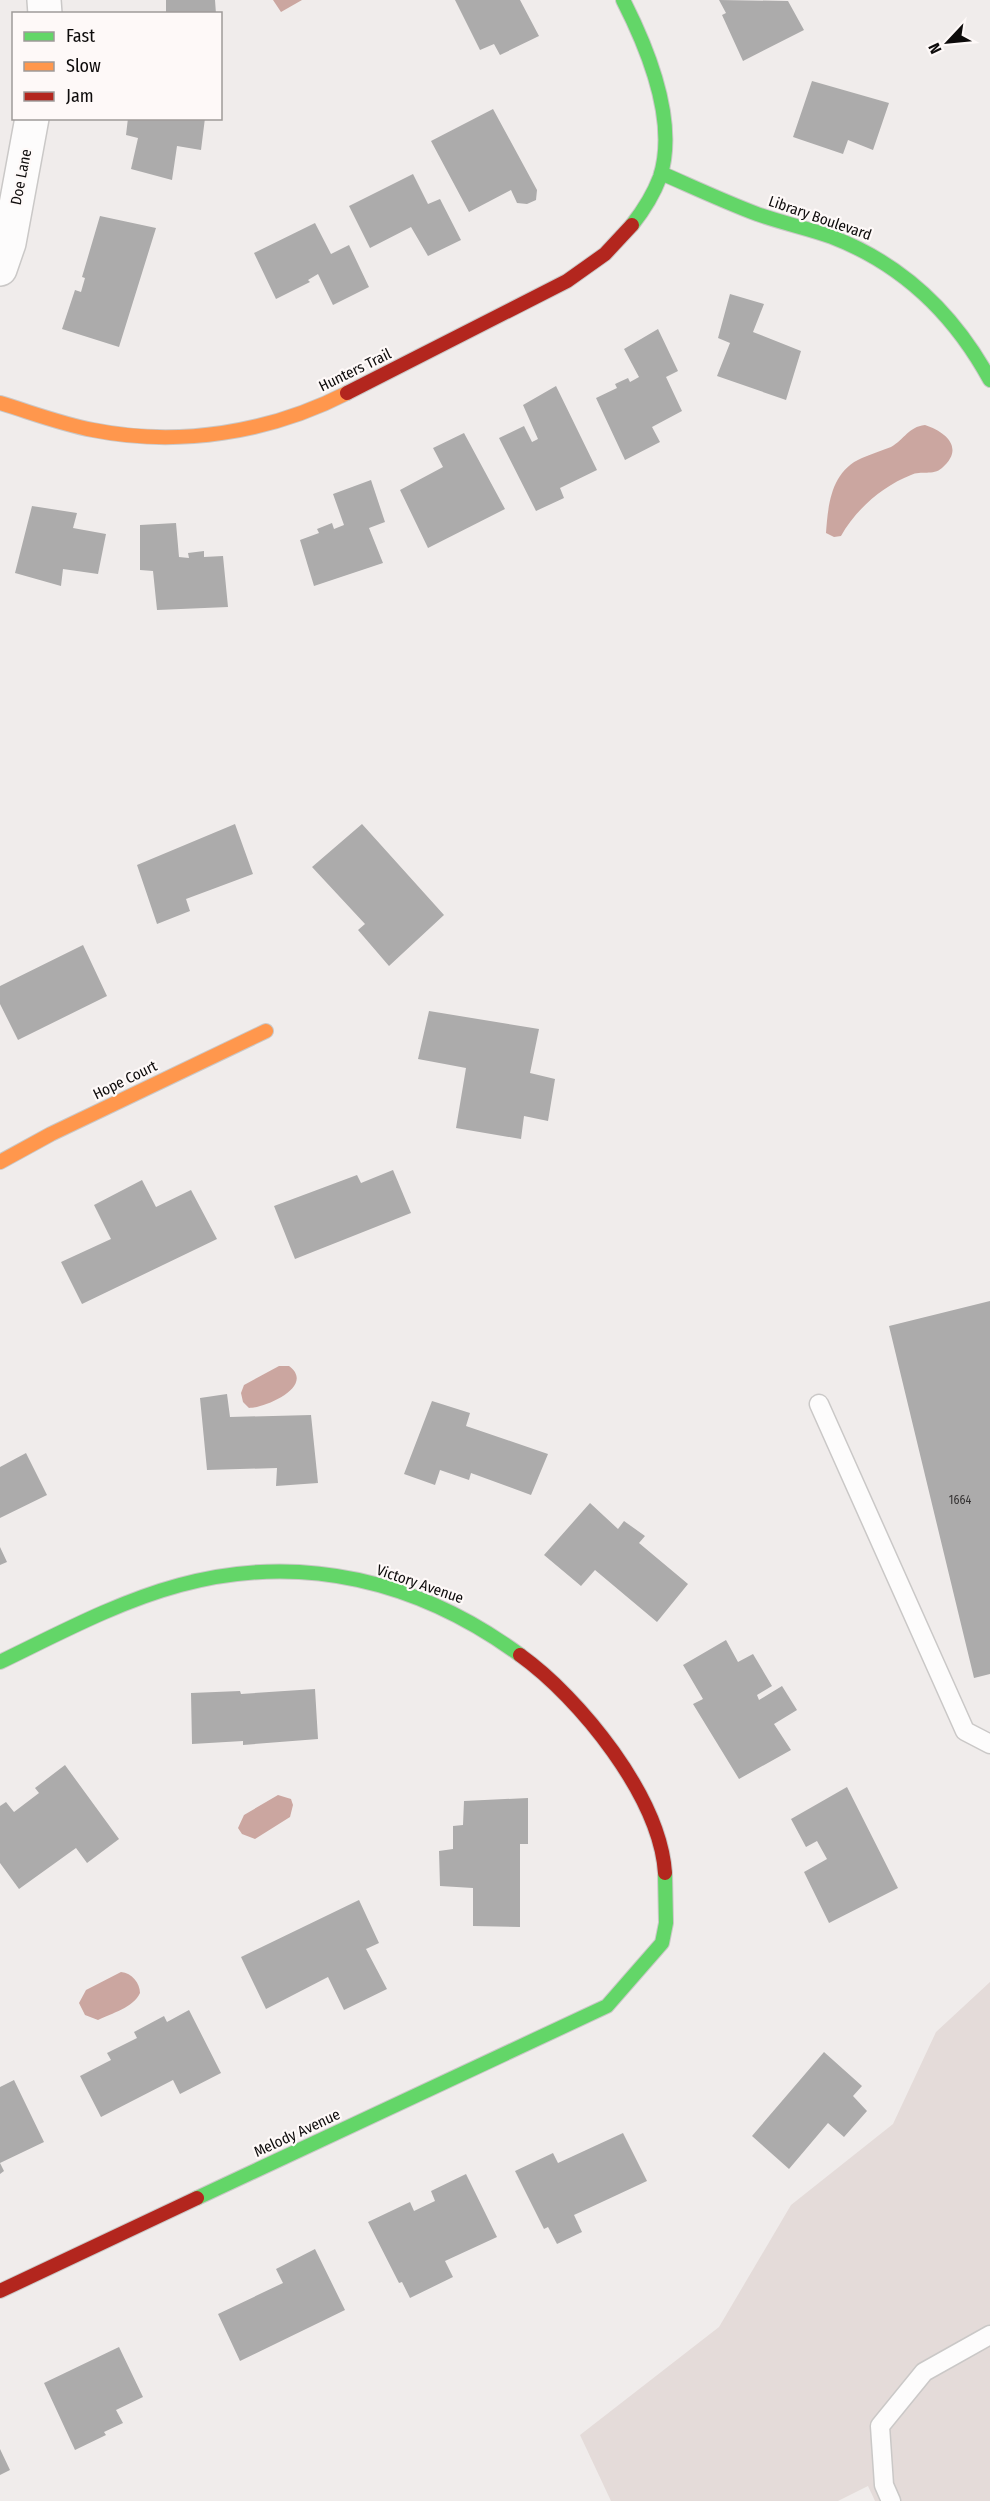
<svg xmlns="http://www.w3.org/2000/svg" width="990" height="2501" viewBox="0 0 990 2501" font-family="'Fira Sans Condensed',sans-serif">
<rect width="100%" height="100%" fill="#f0eceb"/>
<path fill="#e4dbd9" d="M 990,1982 L 990,2501 L 875,2501 L 868,2486 L 838,2501 L 611,2501 L 580,2435 L 719,2327 L 791,2205 L 893,2124 L 936,2032 Z"/>
<path fill="#cba6a0" d="M 273,0 L 302,0 L 281,12 Z
M 925,425 C 946,432 965,448 942,468 C 933,476 921,470 911,475 C 883,486 856,509 841,536 L 834,537 L 826,533 C 828,505 831,471 862,458 C 871,454 881,451 891,447 C 905,439 908,427 925,425 Z
M 279,1366 L 289,1366 C 316,1386 265,1408 249,1408 L 243,1402 L 241,1393 L 244,1385 Z
M 278,1795 L 291,1799 L 293,1805 L 290,1817 L 255,1839 L 242,1834 L 238,1828 L 244,1815 Z
M 121,1972 C 132,1973 140,1983 140,1993 C 133,2008 112,2013 98,2020 L 85,2015 L 79,2003 L 86,1990 Z"/>
<path fill="#acabab" d="M 166,0 L 215,0 L 216,14 L 166,14 Z
M 455,0 L 520,0 L 539,36 L 500,55 L 494,44 L 480,50 Z
M 719,0 L 788,1 L 804,30 L 743,61 L 722,15 L 726,13 Z
M 812,81 L 889,103 L 873,150 L 848,140 L 843,154 L 793,137 Z
M 493,109 L 537,190 L 536,200 L 527,204 L 517,203 L 511,190 L 469,212 L 431,141 Z
M 128,118 L 205,118 L 201,150 L 177,146 L 172,180 L 131,169 L 138,138 L 126,135 Z
M 413,174 L 428,204 L 440,199 L 461,240 L 428,256 L 411,227 L 370,248 L 349,206 Z
M 100,216 L 156,228 L 119,347 L 62,329 L 75,290 L 81,292 L 85,278 L 82,277 Z
M 315,223 L 331,254 L 349,245 L 369,287 L 333,305 L 318,274 L 308,280 L 310,282 L 276,299 L 254,253 Z
M 730,294 L 764,304 L 753,332 L 801,351 L 786,400 L 717,376 L 730,343 L 718,338 Z
M 658,329 L 678,371 L 666,377 L 682,411 L 652,427 L 660,442 L 625,460 L 596,398 L 617,388 L 615,384 L 628,378 L 630,382 L 639,377 L 624,349 Z
M 556,386 L 597,470 L 560,488 L 564,498 L 536,511 L 499,438 L 524,426 L 532,442 L 538,439 L 523,405 Z
M 464,433 L 505,509 L 428,548 L 400,490 L 443,467 L 433,448 Z
M 371,480 L 385,522 L 369,528 L 383,563 L 314,586 L 300,540 L 319,533 L 317,529 L 332,523 L 334,529 L 344,525 L 333,494 Z
M 32,506 L 77,513 L 73,528 L 106,534 L 98,574 L 63,569 L 61,586 L 15,573 Z
M 176,523 L 179,557 L 189,558 L 188,553 L 204,551 L 204,557 L 223,556 L 228,607 L 157,610 L 153,571 L 140,570 L 140,525 Z
M 235,824 L 253,874 L 186,899 L 190,911 L 157,924 L 137,865 Z
M 362,824 L 444,915 L 389,966 L 358,930 L 365,924 L 312,867 Z
M 83,945 L 107,996 L 18,1040 L 0,1004 L 0,986 Z
M 429,1011 L 539,1029 L 530,1073 L 555,1079 L 548,1121 L 524,1116 L 521,1139 L 456,1128 L 466,1068 L 418,1059 Z
M 393,1170 L 411,1213 L 295,1259 L 274,1206 L 357,1175 L 361,1183 Z
M 142,1180 L 156,1207 L 191,1190 L 217,1239 L 82,1304 L 61,1262 L 111,1239 L 94,1205 Z
M 990,1301 L 990,1674 L 974,1678 L 889,1326 Z
M 227,1394 L 230,1417 L 311,1415 L 318,1483 L 276,1486 L 277,1468 L 207,1470 L 200,1398 Z
M 432,1401 L 470,1413 L 466,1426 L 548,1454 L 531,1495 L 471,1473 L 469,1480 L 440,1470 L 435,1485 L 404,1474 Z
M 26,1453 L 47,1495 L 0,1518 L 0,1467 Z
M 590,1503 L 618,1529 L 624,1521 L 645,1536 L 639,1543 L 688,1584 L 657,1622 L 595,1570 L 581,1586 L 544,1555 Z
M 0,1547 L 7,1562 L 0,1565 Z
M 726,1640 L 738,1662 L 753,1654 L 772,1686 L 757,1695 L 759,1700 L 782,1686 L 797,1710 L 774,1724 L 791,1750 L 739,1779 L 693,1704 L 703,1699 L 683,1665 Z
M 315,1689 L 318,1739 L 243,1745 L 243,1741 L 192,1744 L 191,1693 L 240,1691 L 241,1694 Z
M 65,1765 L 119,1839 L 87,1863 L 76,1848 L 19,1889 L 0,1863 L 0,1806 L 6,1802 L 14,1812 L 39,1793 L 35,1788 Z
M 847,1787 L 898,1888 L 829,1923 L 804,1872 L 827,1859 L 817,1841 L 806,1847 L 791,1819 Z
M 528,1798 L 528,1844 L 520,1844 L 520,1927 L 473,1926 L 473,1888 L 440,1886 L 439,1851 L 453,1849 L 453,1826 L 463,1825 L 464,1801 Z
M 359,1900 L 379,1943 L 366,1949 L 387,1989 L 344,2010 L 328,1977 L 266,2009 L 241,1957 Z
M 189,2010 L 221,2073 L 180,2094 L 173,2080 L 101,2117 L 80,2076 L 111,2060 L 107,2053 L 137,2038 L 134,2032 L 164,2016 L 167,2022 Z
M 824,2052 L 862,2086 L 853,2096 L 867,2111 L 844,2137 L 828,2123 L 789,2169 L 752,2136 Z
M 14,2080 L 44,2142 L 0,2163 L 4,2171 L 0,2174 L 0,2087 Z
M 623,2133 L 647,2181 L 574,2215 L 582,2232 L 557,2244 L 548,2227 L 544,2229 L 515,2171 L 553,2153 L 558,2163 Z
M 466,2174 L 497,2237 L 445,2261 L 453,2277 L 410,2298 L 402,2282 L 399,2283 L 368,2222 L 410,2202 L 414,2211 L 435,2201 L 431,2191 Z
M 315,2249 L 345,2310 L 240,2361 L 218,2314 L 283,2283 L 276,2269 Z
M 119,2347 L 143,2397 L 116,2410 L 123,2423 L 104,2432 L 106,2435 L 75,2450 L 44,2383 Z
M 0,2449 L 10,2470 L 0,2475 Z"/>
<g fill="none" stroke-linecap="round" stroke-linejoin="round">
<g stroke="#cac8c7" stroke-width="21">
<path id="lane" d="M 819,1404 L 965,1731 L 990,1744
M 891,2501 L 884,2485 L 880,2426 L 924,2372 L 990,2335"/>
</g>
<g stroke="#cac8c7" stroke-width="36">
<path id="street" d="M 44,0 L 45,14
M 0,269 L 9,243 L 32,118"/>
</g>
<g stroke="#cac8c7" stroke-width="16">
<path id="fast" d="M 623,0 C 648,49 678,121 660,177 C 654,193 643,211 632,225
M 661,173 C 693,187 725,202 757,214 C 782,223 807,228 832,237 C 902,264 954,314 990,380
M 0,1662 C 58,1634 117,1602 180,1585 C 302,1552 419,1581 520,1655
M 197,2198 L 607,2006 L 662,1943 L 666,1923 L 665,1873"/>
</g>
<g stroke="#cac8c7" stroke-width="16">
<path id="slow" d="M 0,403 C 30,412 61,424 93,430 C 178,447 269,433 347,393
M 0,1162 L 51,1134 L 266,1031"/>
</g>
<g stroke="#cac8c7" stroke-width="16">
<path id="jam" d="M 347,393 L 567,281 L 605,254 L 632,225
M 520,1655 C 580,1698 660,1797 665,1873
M 0,2291 L 197,2198"/>
</g>
<use href="#lane" stroke="#fdfcfc" stroke-width="18"/>
<use href="#street" stroke="#fdfcfc" stroke-width="33"/>
<use href="#fast" stroke="#63d668" stroke-width="14"/>
<use href="#slow" stroke="#ff974d" stroke-width="14"/>
<use href="#jam" stroke="#b3261e" stroke-width="14"/>
</g>
<g text-anchor="middle" dominant-baseline="central" stroke-width="4.5" stroke-linejoin="round" paint-order="stroke">
<g font-size="12" fill="#353333">
<text x="960" y="1500">1664</text>
</g>
<g font-size="15" fill="#0d0b0b" stroke="#fef9f8">
<text transform="translate(21 177) rotate(-79)">Doe Lane</text>
<text transform="translate(820 218) rotate(19)">Library Boulevard</text>
<text transform="translate(355 370) rotate(-26)">Hunters Trail</text>
<text transform="translate(125 1080) rotate(-26)">Hope Court</text>
<text transform="translate(420 1584) rotate(19)">Victory Avenue</text>
<text transform="translate(297 2133) rotate(-25)">Melody Avenue</text>
</g>
</g>
<rect x="12" y="12" width="210" height="108" fill="#fef9f8" stroke="#9e9a99" stroke-width="1.5"/>
<rect x="24" y="32" width="30" height="9" fill="#63d668" stroke="#9e9a99" stroke-width="1.5"/>
<text x="66" y="42" font-size="18" fill="#0d0b0b">Fast</text>
<rect x="24" y="62" width="30" height="9" fill="#ff974d" stroke="#9e9a99" stroke-width="1.5"/>
<text x="66" y="72" font-size="18" fill="#0d0b0b">Slow</text>
<rect x="24" y="92" width="30" height="9" fill="#b3261e" stroke="#9e9a99" stroke-width="1.5"/>
<text x="66" y="102" font-size="18" fill="#0d0b0b">Jam</text>
<g transform="translate(948 42) rotate(244)" stroke="#fef9f8" stroke-width="4.5" paint-order="stroke">
<path d="M0-4.5L10 22L0 15L-10 22Z" fill="#0d0b0b"/>
<text y="-9" font-size="16" font-weight="bold" text-anchor="middle" fill="#0d0b0b">N</text>
</g>
</svg>
